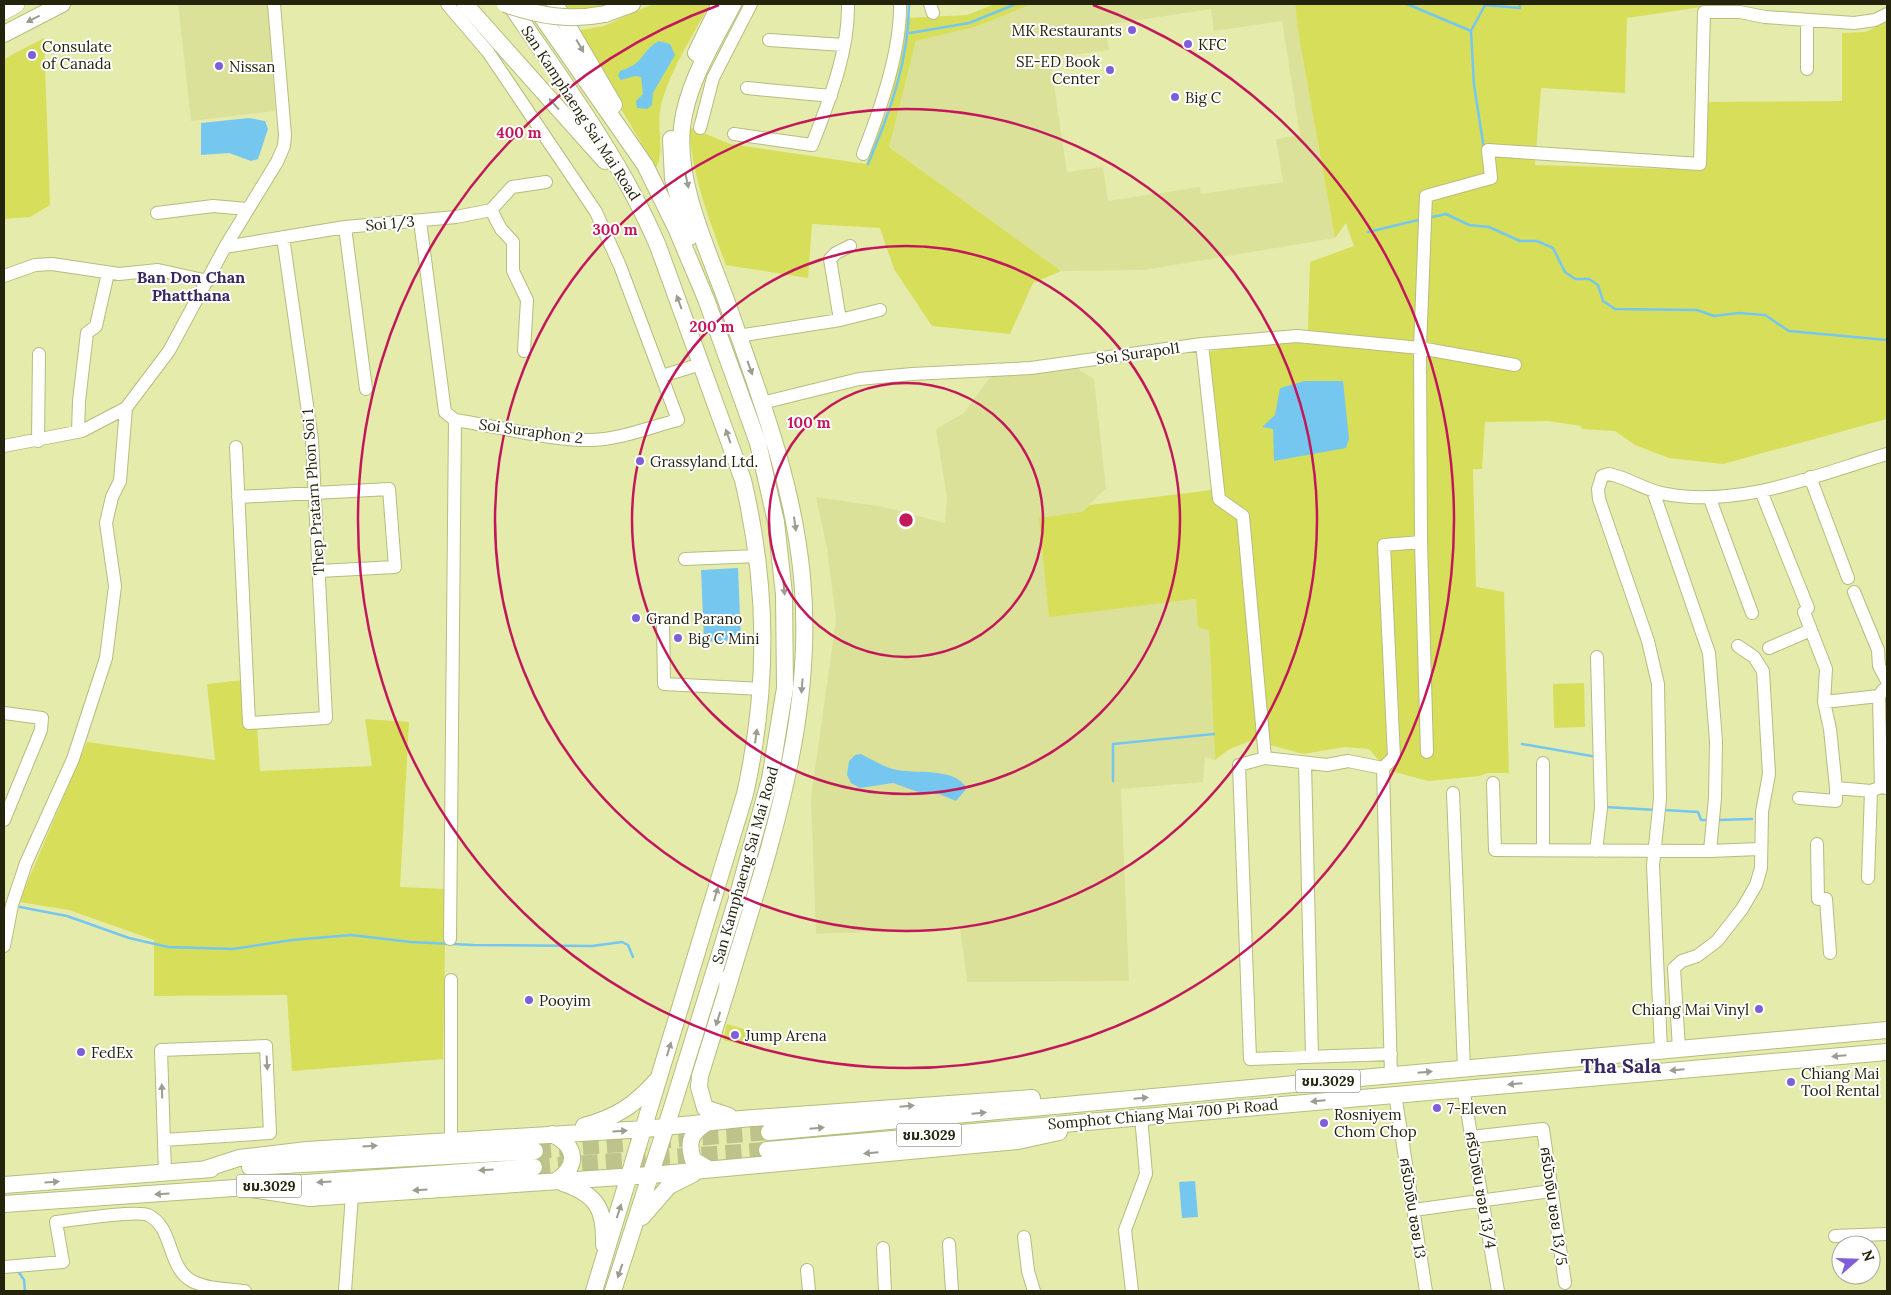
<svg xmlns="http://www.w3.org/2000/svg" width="1891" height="1295" viewBox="0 0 1891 1295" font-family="Lora,'Noto Sans Thai',serif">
<rect width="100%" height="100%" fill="#e5ebab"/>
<path fill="#dce19a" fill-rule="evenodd" d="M 178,4 L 268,4 L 275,111 L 191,121 Z
M 1032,4 L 1295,4 L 1299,37 L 1335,238 L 1144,270 L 1061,271 L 889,147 L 916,41 L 978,26 ZM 1211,9 L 1214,31 L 1282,21 L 1300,135 L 1276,139 L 1283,182 L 1201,194 L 1200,187 L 1108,201 L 1103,167 L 1067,172 L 1050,58 L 1109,50 L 1105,25 Z
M 1075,367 L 1094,379 L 1106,488 L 1082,512 L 1049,616 L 1197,599 L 1198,627 L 1209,631 L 1215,760 L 1205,757 L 1203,782 L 1121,789 L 1129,981 L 967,982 L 960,928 L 816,934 L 811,797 L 836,620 L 827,548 L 816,497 L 884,507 L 945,523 L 947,498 L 936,429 L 964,413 L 991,376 Z"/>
<path fill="#d7de5a" d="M 559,4 L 613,4 L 601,8 L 562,9 Z
M 653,4 L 710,4 C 694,33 665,79 660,111 C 657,131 665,150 656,168 L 575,31 L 604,26 Z
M 995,4 L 1032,4 L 978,26 L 916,41 L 889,147 L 1061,271 L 1033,283 L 1010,334 L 932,326 L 894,269 L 880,228 L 812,224 L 808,278 L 726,265 C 709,219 692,176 689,127 L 730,144 L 866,164 L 889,106 L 906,18 L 967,15 Z
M 1295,4 L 1722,4 L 1627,18 L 1625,93 L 1541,88 L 1535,165 L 1704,170 L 1705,102 L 1842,101 L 1842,33 L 1865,32 L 1887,22 L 1887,419 L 1723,464 L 1669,458 L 1635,445 L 1615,431 L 1582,429 L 1581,426 L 1548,421 L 1485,422 L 1482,469 L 1473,469 L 1476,587 L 1504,592 L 1509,773 L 1487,773 L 1480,776 L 1428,781 L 1387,770 L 1369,749 L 1345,747 L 1303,754 L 1252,740 L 1228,750 L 1215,760 L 1209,631 L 1198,627 L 1196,599 L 1049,617 L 1039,518 L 1082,512 L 1090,505 L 1220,489 L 1208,352 L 1253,343 L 1306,342 L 1308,327 L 1310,262 L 1354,246 L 1346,223 L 1335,238 L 1299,37 Z
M 44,38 L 50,205 L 30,217 L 4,219 L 4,59 Z
M 244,680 L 257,727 L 260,771 L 372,766 L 365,719 L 409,722 L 400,887 L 446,889 L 443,1059 L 292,1071 L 287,995 L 154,996 L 154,940 L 69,910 L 19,902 L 87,742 L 215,760 L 207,684 Z
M 1584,683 L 1585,727 L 1554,728 L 1553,684 Z
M 727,1024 L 747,1030 L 743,1045 L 723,1040 Z"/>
<path fill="#76c7f0" d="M 659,41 L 670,44 L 675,55 L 653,93 L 652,105 L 647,109 L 637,108 L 636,101 L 643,94 L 641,77 L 635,76 L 621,80 L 618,76 L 620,71 C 646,63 639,52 659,41 Z
M 249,118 L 265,121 L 268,129 L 258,159 L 251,161 L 229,153 L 201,155 L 201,123 Z
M 1305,381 L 1343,381 L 1349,439 L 1346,448 L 1274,461 L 1273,429 L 1262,427 L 1275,415 L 1280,388 Z
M 738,568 L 741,640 L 704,642 L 701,570 Z
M 861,754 C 871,759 882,766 893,769 C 916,775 952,766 967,788 L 956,801 L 939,794 L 921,793 L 893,783 L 860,788 L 851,783 L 847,775 L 849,761 L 855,755 Z
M 1195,1181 L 1198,1217 L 1182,1218 L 1179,1182 Z"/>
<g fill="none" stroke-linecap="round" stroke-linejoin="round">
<path stroke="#76c7f0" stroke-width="2.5" d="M 1407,4 L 1471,31 L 1474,85 L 1484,149
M 1471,31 L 1485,5 L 1520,8 L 1520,4
M 910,33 L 969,23 L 1016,4
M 868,164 C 890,112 909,60 909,4
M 1432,217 L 1446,214 L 1469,225 L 1489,227 L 1520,241 L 1537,241 L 1553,248 L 1565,272 L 1575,279 L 1589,279 L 1598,285 L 1603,301 L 1615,309 L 1697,310 L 1714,316 L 1739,313 L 1765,315 L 1789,331 L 1887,340
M 1368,232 L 1418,220
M 1522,744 L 1597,757
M 1113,781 L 1113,744 L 1214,734
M 1605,807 L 1656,810
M 1664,810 L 1698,812 L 1701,820 L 1710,820
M 1718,820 L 1752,819
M 20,907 L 67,916 L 129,938 L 168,947 L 233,949 L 292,940 L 351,935 L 411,942 L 473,945 L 592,946 L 622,942 L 628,945 L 633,957
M 18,1271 L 24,1280 L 25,1291"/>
<path stroke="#bec38b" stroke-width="16" stroke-dasharray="16 8" stroke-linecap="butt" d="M 535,1151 L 769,1132
M 534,1167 L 767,1150"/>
<g stroke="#b7bc7f" stroke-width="14">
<path id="minor" d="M 930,4 L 933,13
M 769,40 L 843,45
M 1807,69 L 1807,20
M 747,88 L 831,96
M 700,128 L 713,78 L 751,4
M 734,134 L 812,145 C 829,101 849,52 848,4
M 863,154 C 880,110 901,51 900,4
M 491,210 L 501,229 L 513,242 L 513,271 L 527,300 L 524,351
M 157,213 L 213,206 L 247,209
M 420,221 L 445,412 L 455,420 C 496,426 552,441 592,440 C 621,439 650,427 678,420 L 620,266 L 596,212 L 488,52 L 447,4
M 345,227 L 366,389
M 225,247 L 345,227 L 456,217 L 491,210 L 512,187 L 546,182
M 4,276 L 35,265 L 52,264 L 119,274 L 158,270 L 208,281
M 840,320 L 830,259 L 836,253 L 850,246
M 738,336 L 840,320 L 880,310
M 1202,344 L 1219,499 L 1243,516 L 1265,758
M 662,376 L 701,364
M 762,403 L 859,379 L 912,374 L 1031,368 L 1202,344 L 1297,336 L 1420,348 L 1515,365
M 78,432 L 79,401 L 87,333 L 96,326 L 108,273
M 38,441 L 39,354
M 4,446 L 82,431 L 126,408 L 169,351 L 225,247 L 277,162 L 284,146 L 285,135 L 274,4
M 236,447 L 249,723 L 326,718 L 312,440 L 283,237
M 1810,477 L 1848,578
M 1653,491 L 1709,653 L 1716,741 L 1715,798 L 1710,851
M 1761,491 L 1808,608
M 238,497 L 389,489 L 395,567 L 319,571
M 1710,499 L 1752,613
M 685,559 L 758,556
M 1854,592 L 1878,650 L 1879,666 L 1887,681
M 1804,612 L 1826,669 L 1824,702 L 1830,729 L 1836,788
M 663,623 L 664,684 L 762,689
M 1769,648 L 1811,630
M 1879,696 L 1881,787
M 1824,702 L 1879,696 L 1883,690
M 4,713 L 42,718 L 41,730 L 4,820
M 1427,752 L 1421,542 L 1420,348 L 1426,196 L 1491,178 L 1488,150 L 1700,164 L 1704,12 L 1740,12 L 1765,17 L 1854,23 L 1875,20 L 1887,14
M 1305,763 L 1312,1057
M 1383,768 L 1348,761 L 1327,765 L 1265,758 L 1239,765 L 1250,1059 L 1391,1054
M 1493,783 L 1495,850 L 1710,851 L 1759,849
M 1453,793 L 1464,1069
M 1799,798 L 1836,801 L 1836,788 L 1871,791 L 1881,787 L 1887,788
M 1817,844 L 1818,899 L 1826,899 L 1830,953
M 1543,850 L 1543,763
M 1596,851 L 1601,808 L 1597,657
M 1868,878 L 1871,791
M 450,939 L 455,420
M 4,946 L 12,905 L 26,863 L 73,759 L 106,658 L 115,586 L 106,523 L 112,497 L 120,481 L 126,408
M 451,980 L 451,1141
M 1679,1049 L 1674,968 L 1682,961 L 1697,956 L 1717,941 L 1742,909 L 1756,885 L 1761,868 L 1762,812 L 1769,774 L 1763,671 L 1754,657 L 1738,646
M 1661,1051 L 1653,865 L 1660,799 L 1658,684 L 1648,641 L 1599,499 L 1598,489 L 1602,476 L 1609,474 C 1629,478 1646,491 1666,494 C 1741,508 1816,475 1887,454
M 1391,1076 L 1383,768 L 1394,757 L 1384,545 L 1421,542
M 1463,1088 L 1498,1291
M 1395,1094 L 1426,1291
M 1471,1137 L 1543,1129 L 1565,1283
M 164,1140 L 270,1133 L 266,1046 L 161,1050 L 165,1173
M 1414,1210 L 1551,1191
M 1835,1236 L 1887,1234
M 1024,1237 L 1028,1271 L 1034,1291
M 949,1244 L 952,1291
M 883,1248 L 885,1291
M 4,1267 L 63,1262 L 56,1222 C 72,1220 136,1210 148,1215 C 174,1227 167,1268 192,1281 C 207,1289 228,1289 245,1291
M 807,1270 L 809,1291
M 345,1291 L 352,1195
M 1132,1291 L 1125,1230 L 1146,1174 L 1141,1116"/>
</g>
<g stroke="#b7bc7f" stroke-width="18">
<path id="major" d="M 465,4 L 605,161
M 510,4 C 563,82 621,159 658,246 L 743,480 C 768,587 769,686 745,794 L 594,1291
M 533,4 L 645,165 L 676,228 L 706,299 L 758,443 L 776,522 L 784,594 L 785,688 L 770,779 L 736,902 L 671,1111 L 613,1291
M 555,4 L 614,105
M 605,14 L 632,4
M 4,34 L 62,4
M 696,53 L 720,4
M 671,139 L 673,179 L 690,237
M 728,978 L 727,989 L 700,1076 L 699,1087 L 705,1108 L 729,1116
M 727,989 C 767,854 816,720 802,577 C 793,480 758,391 726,300 C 707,248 676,183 682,127 C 687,83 713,43 733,4
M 584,1126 C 617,1117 635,1105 658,1079
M 769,1132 L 1887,1030
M 552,1134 C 577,1146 579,1166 556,1181
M 767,1150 L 1887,1052
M 250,1167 L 535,1151
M 707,1168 L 693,1160 C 687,1141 691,1132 708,1122
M 202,1170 L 239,1158 L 307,1150 L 645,1129 L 741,1119 L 1032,1098
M 563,1183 C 598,1195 605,1210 604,1245
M 4,1185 L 211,1169
M 244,1188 L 310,1198 L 352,1195 L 651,1175 L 1018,1141 L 1059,1132
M 4,1204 L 534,1167
M 642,1217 L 669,1186 L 693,1174"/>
</g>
<g stroke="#b7bc7f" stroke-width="20">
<path id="highway" d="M 4,10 L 15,4"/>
</g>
<use href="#minor" stroke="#fff" stroke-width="12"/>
<use href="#major" stroke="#fff" stroke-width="16"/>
<use href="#highway" stroke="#fff" stroke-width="19"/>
<g stroke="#b7bc7f" stroke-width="18" stroke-linecap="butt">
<path id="major-bridge" d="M 505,4 C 539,16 570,21 605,14"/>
</g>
<use href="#major-bridge" stroke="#fff" stroke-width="16"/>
</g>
<defs><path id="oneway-solid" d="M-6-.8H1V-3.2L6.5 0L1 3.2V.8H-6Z" transform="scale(1.25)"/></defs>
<g fill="#9c9c91">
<use href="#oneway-solid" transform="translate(33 19) rotate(153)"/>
<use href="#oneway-solid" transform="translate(580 46) rotate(60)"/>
<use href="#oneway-solid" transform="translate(554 104) rotate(-132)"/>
<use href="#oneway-solid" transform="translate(687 181) rotate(78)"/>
<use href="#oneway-solid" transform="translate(679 302) rotate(-110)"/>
<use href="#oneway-solid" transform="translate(750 368) rotate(70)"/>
<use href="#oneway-solid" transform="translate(728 436) rotate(-110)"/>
<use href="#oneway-solid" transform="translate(795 524) rotate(82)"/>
<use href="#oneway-solid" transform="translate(784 588) rotate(85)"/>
<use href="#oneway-solid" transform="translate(802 686) rotate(95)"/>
<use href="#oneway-solid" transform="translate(756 736) rotate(-82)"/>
<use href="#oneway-solid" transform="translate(716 894) rotate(-74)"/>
<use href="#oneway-solid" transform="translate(718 1019) rotate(107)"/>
<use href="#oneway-solid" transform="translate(669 1049) rotate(-73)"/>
<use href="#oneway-solid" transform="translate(1839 1056) rotate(175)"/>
<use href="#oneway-solid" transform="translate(267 1063) rotate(87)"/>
<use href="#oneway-solid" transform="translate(1677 1070) rotate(175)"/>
<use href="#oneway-solid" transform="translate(1425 1072) rotate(-5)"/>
<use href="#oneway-solid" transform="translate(1515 1084) rotate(175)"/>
<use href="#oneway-solid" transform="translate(162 1091) rotate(-92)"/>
<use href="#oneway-solid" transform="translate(1141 1098) rotate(-5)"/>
<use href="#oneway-solid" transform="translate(1318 1101) rotate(175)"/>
<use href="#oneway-solid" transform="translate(907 1106) rotate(-5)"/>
<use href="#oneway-solid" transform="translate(979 1113) rotate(-5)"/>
<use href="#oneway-solid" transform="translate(817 1128) rotate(-5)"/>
<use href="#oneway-solid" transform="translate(620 1131) rotate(-3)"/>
<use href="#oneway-solid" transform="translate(370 1146) rotate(-4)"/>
<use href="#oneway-solid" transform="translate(871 1153) rotate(175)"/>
<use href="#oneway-solid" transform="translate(486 1170) rotate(176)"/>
<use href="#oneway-solid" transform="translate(52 1182) rotate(-4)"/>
<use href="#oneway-solid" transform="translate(324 1182) rotate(176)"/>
<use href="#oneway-solid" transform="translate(420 1190) rotate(176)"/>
<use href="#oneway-solid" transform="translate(162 1194) rotate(176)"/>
<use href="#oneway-solid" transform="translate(619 1211) rotate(-72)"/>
<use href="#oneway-solid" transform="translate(620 1271) rotate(109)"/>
</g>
<g fill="none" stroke="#c2185b" stroke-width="2.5">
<circle cx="906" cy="520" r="137"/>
<circle cx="906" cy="520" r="274"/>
<circle cx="906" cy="520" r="411"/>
<path d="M1093 5A548 548 0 1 1 719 5"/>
</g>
<g fill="#7f5fd9" stroke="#fff" stroke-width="2">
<circle cx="1132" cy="30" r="5"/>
<circle cx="1188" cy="44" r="5"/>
<circle cx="32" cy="55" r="5"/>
<circle cx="219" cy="66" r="5"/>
<circle cx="1110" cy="70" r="5"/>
<circle cx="1175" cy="97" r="5"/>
<circle cx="640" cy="461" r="5"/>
<circle cx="636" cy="618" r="5"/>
<circle cx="678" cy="638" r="5"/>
<circle cx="529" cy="1000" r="5"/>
<circle cx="1759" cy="1009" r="5"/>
<circle cx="735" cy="1035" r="5"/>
<circle cx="81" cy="1052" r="5"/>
<circle cx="1791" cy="1082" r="5"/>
<circle cx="1437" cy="1108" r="5"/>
<circle cx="1324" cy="1123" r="5"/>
</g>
<g text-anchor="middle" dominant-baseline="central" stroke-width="4" stroke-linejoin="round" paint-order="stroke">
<g fill="#fff" stroke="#656654" stroke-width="1">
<rect x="1295.5" y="1069.5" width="65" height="23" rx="4"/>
<rect x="896.5" y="1123.5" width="65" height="23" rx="4"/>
<rect x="236.5" y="1174.5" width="65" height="23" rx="4"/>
</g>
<g font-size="14" font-weight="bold" fill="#23240b">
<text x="1328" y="1081">ชม.3029</text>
<text x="929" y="1135">ชม.3029</text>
<text x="269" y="1186">ชม.3029</text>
</g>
<g font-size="15" fill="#23240b" stroke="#fff" text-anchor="start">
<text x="1122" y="30" text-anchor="end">MK Restaurants</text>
<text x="1198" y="44">KFC</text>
<text x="42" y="46">Consulate<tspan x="42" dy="17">of Canada</tspan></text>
<text x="1100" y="61" text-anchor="end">SE-ED Book<tspan x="1100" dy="17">Center</tspan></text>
<text x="229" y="66">Nissan</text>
<text x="1185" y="97">Big C</text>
<text x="650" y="461">Grassyland Ltd.</text>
<text x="646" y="618">Grand Parano</text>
<text x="688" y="638">Big C Mini</text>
<text x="539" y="1000">Pooyim</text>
<text x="1749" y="1009" text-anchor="end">Chiang Mai Vinyl</text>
<text x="745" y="1035">Jump Arena</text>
<text x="91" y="1052">FedEx</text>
<text x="1801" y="1073">Chiang Mai<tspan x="1801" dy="17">Tool Rental</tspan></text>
<text x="1447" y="1108">7-Eleven</text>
<text x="1334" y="1114">Rosniyem<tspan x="1334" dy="17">Chom Chop</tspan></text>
</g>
<g font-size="15" fill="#23240b" stroke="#fff">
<text transform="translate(581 113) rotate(57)">San Kamphaeng Sai Mai Road</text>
<text transform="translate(390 223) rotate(-5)">Soi 1/3</text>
<text transform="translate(1138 353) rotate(-8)">Soi Surapol1</text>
<text transform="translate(531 431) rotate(8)">Soi Suraphon 2</text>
<text transform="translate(313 492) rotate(-94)">Thep Pratarn Phon Soi 1</text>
<text transform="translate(745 865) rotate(-74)">San Kamphaeng Sai Mai Road</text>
<text transform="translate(1163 1114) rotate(-5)">Somphot Chiang Mai 700 Pi Road</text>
<text transform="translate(1481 1190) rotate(80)">ศรีบัวเงิน ซอย 13/4</text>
<text transform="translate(1554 1206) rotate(82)">ศรีบัวเงิน ซอย 13/5</text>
<text transform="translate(1413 1208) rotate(81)">ศรีบัวเงิน ซอย 13</text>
</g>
<g font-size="16" font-weight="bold" fill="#372863" stroke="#fff">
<text x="191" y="277">Ban Don Chan<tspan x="191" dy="18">Phatthana</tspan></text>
</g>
<g font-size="20" font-weight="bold" fill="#372863" stroke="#fff">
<text x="1621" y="1065">Tha Sala</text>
</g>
</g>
<circle cx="906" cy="520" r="8" fill="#c2185b" stroke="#fff" stroke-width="2.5"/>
<g font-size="15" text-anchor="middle" font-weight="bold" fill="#c2185b" stroke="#fff" stroke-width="4" stroke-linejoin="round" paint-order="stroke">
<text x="519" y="138">400 m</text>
<text x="615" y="235">300 m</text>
<text x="712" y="332">200 m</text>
<text x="809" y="428">100 m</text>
</g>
<rect width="1891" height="1295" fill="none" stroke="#23240b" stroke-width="10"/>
<g transform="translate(1856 1260) rotate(70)"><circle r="24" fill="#ffffff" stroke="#a7a79d"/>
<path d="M0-4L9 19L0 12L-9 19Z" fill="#7f5fd9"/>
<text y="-8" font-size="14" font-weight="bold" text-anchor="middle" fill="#23240b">N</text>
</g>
</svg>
